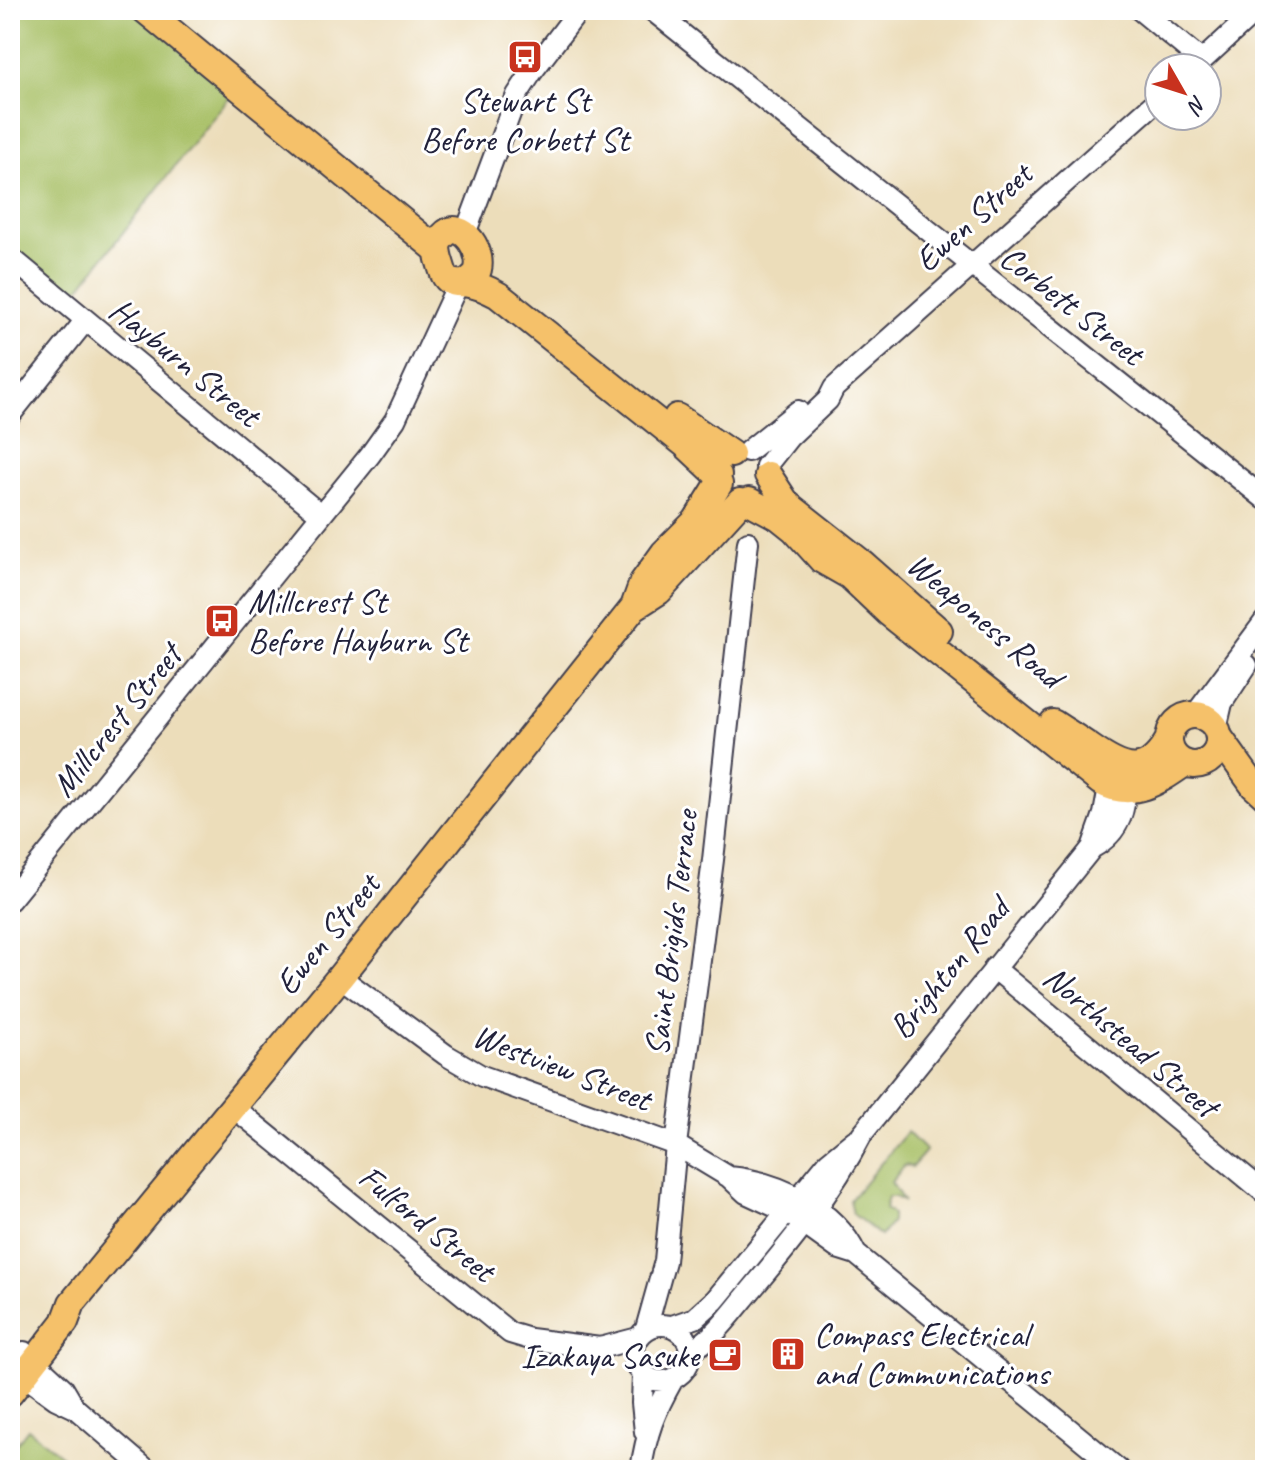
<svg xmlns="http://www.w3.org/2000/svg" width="1275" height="1480" viewBox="0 0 1275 1480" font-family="Caveat,sans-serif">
<rect width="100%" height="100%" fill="#fff"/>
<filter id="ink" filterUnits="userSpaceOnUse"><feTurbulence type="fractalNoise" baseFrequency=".0125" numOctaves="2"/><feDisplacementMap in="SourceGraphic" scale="16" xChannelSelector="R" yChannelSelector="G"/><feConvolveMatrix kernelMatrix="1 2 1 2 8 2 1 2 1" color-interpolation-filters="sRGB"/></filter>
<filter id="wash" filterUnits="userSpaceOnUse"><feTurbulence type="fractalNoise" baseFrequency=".006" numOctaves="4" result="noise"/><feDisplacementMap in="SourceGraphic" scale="32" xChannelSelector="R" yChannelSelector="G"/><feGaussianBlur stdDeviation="1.8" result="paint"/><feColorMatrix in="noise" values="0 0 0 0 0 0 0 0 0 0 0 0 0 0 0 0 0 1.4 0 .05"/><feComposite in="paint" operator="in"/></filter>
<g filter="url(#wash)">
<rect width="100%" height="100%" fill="#ecddba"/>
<path fill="#a7bf65" stroke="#647050" stroke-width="2" d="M 10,10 L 136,10 L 235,90 L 73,296 L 10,247 Z
M 907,1132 L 926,1151 L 912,1167 L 905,1165 L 891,1182 L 904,1202 L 895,1197 L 888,1197 L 885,1209 L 892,1214 L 892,1222 L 881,1236 L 853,1214 L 850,1200 Z
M 28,1429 L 79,1470 L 10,1470 L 10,1452 Z"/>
</g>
<g filter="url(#ink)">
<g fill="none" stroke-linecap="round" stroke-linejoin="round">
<g stroke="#403e4e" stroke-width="24">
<path id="minor" d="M 652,10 L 1265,499
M 1140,10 L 1202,61
M 1194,68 L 1257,10
M 465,234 L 517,95 L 532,72 L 579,10
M 10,257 L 321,515
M 10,415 L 85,321
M 748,451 L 798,411
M 766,466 L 789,437 L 828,400 L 834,388 L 1159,99
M 1195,715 L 1265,621
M 1216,729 L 1222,703 L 1247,665
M 1092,848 L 1104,814 L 1109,787 L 1116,777
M 10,900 L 370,455 L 395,420 L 458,284
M 994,968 L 1265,1193
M 340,977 L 446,1055 L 482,1076 L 676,1145 L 729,1177 L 746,1193 L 787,1212 L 837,1248 L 856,1254 L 1119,1470
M 232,1106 L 510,1333 L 530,1339 L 600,1348 L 638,1338
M 729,1177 C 777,1181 834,1208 856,1254
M634 1353a28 28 0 1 1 56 0a28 28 0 1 1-56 0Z
M 672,1326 L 695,1318 L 715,1300 L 828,1162 L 855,1140
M 646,1329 L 665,1261 L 676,1145 L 713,860 L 748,542
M 690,1351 C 713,1340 731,1314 747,1295 C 790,1244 832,1193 862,1134 L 1092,848 C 1121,832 1128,807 1124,775
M 24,1352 L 63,1388 L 73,1405
M 12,1367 L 56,1399 L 75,1408 L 147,1470
M 643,1374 L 642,1403 L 645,1432
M 641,1470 C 646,1433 655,1411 673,1379"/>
</g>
<g stroke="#403e4e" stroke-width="30">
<path id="major" d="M 145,10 L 436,249
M 466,283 C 469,280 473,278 476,274 C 487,256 462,215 443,236 C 435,244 437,250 439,259 C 442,267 443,277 450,281 C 457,285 462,282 469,284 C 479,285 489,290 498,295 L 685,444 L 718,475
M 677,417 L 731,454
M 768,475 L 787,504 L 863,564 L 939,631
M 749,501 L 779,517 L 794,529 L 822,560 L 850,576 L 889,613 L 1101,782 C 1133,800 1159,781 1185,763
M 634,607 L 659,591 L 740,502
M1169 740a25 25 0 1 1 50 0a25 25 0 1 1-50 0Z
M 1053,723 C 1065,731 1078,739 1091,748 C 1124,771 1146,780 1169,739
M 1219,737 L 1254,786 L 1265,796
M 10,1393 L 65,1322 L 72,1303 L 340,977 L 634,607 L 643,582 L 664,553 L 696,521 L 719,484"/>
</g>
<use href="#minor" stroke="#fff" stroke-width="20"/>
<use href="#major" stroke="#f5c16b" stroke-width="26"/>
</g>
</g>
<defs>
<g id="bus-square" transform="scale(1.8)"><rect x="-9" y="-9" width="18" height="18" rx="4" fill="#c8321e" stroke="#fff"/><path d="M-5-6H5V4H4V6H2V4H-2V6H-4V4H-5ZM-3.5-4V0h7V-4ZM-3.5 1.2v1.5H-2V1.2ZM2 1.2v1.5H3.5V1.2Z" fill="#fff"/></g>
<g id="building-square" transform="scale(1.8)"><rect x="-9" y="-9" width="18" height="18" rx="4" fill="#c8321e" stroke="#fff"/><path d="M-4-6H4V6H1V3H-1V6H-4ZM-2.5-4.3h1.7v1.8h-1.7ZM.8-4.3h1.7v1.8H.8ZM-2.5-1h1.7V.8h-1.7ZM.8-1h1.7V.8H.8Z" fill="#fff"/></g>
<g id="cafe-square" transform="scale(1.8)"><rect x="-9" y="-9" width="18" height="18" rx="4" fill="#c8321e" stroke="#fff"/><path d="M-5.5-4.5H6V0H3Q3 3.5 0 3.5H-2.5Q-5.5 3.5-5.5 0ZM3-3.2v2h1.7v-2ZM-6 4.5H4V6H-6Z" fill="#fff"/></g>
</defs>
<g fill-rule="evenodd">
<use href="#bus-square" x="525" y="57"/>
<use href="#bus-square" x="222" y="621"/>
<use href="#building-square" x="788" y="1354"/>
<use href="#cafe-square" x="725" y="1355"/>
</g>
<g text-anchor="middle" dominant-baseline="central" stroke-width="6" stroke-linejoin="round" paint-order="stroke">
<g font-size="34" fill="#22223b" stroke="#fff" text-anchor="start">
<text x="525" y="100" text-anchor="middle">Stewart St<tspan x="525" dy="39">Before Corbett St</tspan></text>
<text x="248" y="601">Millcrest St<tspan x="248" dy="39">Before Hayburn St</tspan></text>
<text x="814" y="1334">Compass Electrical<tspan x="814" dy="39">and Communications</tspan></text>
<text x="699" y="1355" text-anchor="end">Izakaya Sasuke</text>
</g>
<g font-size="34" fill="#22223b" stroke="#fff">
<text transform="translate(973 217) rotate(-42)">Ewen Street</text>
<text transform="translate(1072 305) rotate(38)">Corbett Street</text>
<text transform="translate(185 362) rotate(39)">Hayburn Street</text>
<text transform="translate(985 620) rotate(40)">Weaponess Road</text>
<text transform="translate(116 720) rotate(-51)">Millcrest Street</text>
<text transform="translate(671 933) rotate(-83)">Saint Brigids Terrace</text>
<text transform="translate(327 934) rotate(-51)">Ewen Street</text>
<text transform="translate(949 968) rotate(-51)">Brighton Road</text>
<text transform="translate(1131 1041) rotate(40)">Northstead Street</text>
<text transform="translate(562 1067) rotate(21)">Westview Street</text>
<text transform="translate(427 1223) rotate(39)">Fulford Street</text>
</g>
</g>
<rect width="1275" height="1480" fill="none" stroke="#fff" stroke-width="40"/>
<g transform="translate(1183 92) rotate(129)"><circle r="38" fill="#ffffff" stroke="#a7a7b1" stroke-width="2"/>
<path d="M0-6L14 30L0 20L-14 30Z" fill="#c8321e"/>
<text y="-12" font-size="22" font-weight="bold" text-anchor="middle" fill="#22223b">N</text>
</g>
</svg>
